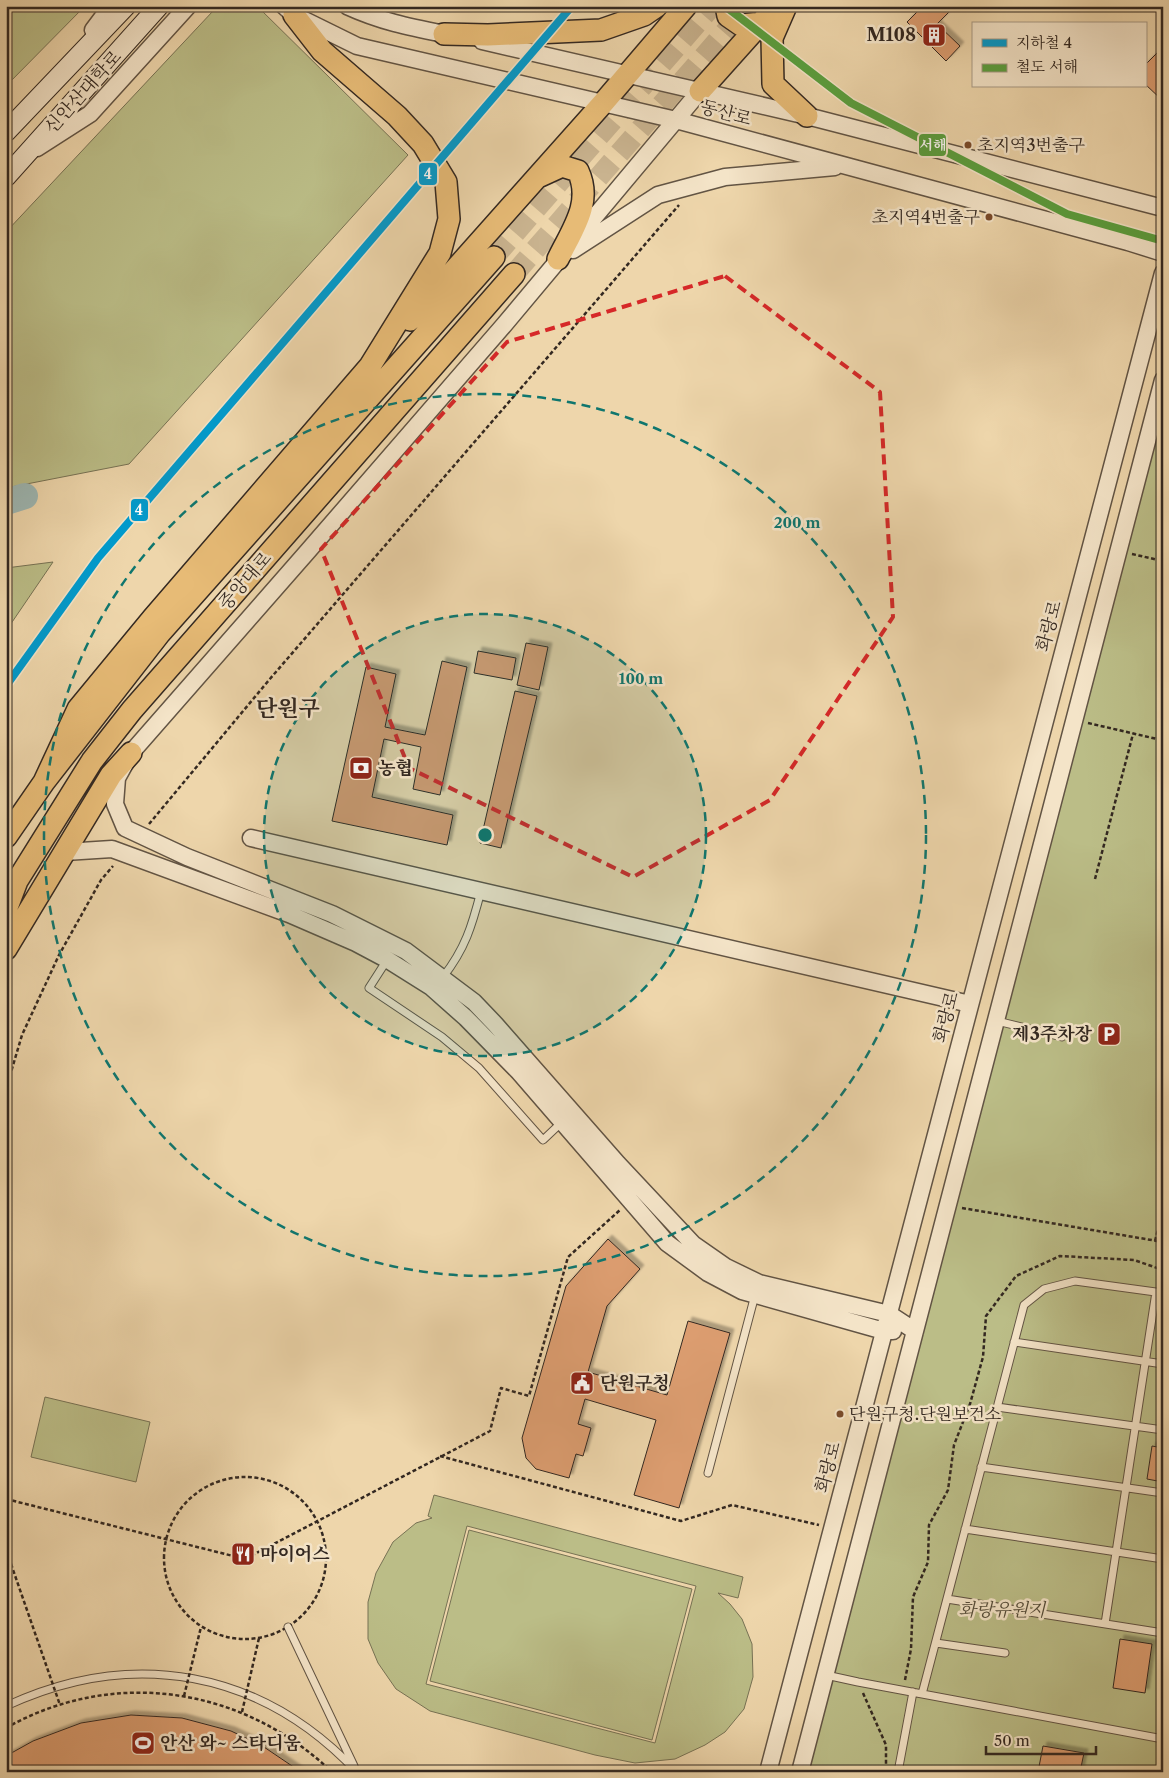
<svg xmlns="http://www.w3.org/2000/svg" width="1169" height="1778" viewBox="0 0 1169 1778" font-family="'Libre Caslon Text','Noto Serif KR',serif">
<defs>
<filter id="shadow"><feDropShadow dx="4" dy="-4" stdDeviation="1" flood-color="#0004"/></filter>
</defs>
<rect width="100%" height="100%" fill="#eed6ab"/>
<filter id="stains"><feTurbulence type="fractalNoise" baseFrequency=".004" numOctaves="4"/><feColorMatrix values="0 0 0 0 .2 0 0 0 0 .09 0 0 0 0 .02 0 0 0 .5 -.17"/></filter>
<radialGradient id="worn" r=".72"><stop offset=".6" stop-color="#630" stop-opacity="0"/><stop offset="1" stop-color="#630" stop-opacity=".3"/></radialGradient>
<path fill="#bbbd87" stroke="#777254" fill-rule="evenodd" d="M 6,6 L 85,6 L 6,86 Z
M 243,6 L 257,6 L 408,155 L 129,464 L 6,488 L 6,232 L 213,11 Z
M 1163,421 L 1163,1772 L 792,1772 L 1144,454 Z
M 53,562 L 6,631 L 6,568 Z
M 45,1397 L 150,1422 L 136,1482 L 31,1457 Z
M 434,1495 L 743,1577 L 738,1598 L 718,1593 L 730,1604 L 742,1619 L 752,1644 L 753,1677 L 744,1709 L 725,1732 L 705,1745 L 675,1759 L 635,1763 L 595,1755 L 430,1711 L 396,1689 L 378,1663 L 368,1639 L 368,1602 L 376,1573 L 393,1542 L 416,1523 L 432,1518 L 428,1516 ZM 467,1526 L 696,1586 L 655,1743 L 426,1684 Z
M 469,1530 L 692,1589 L 652,1740 L 430,1681 Z"/>
<g fill="none" stroke-linecap="round" stroke-linejoin="round">
<path stroke="#9db7b3" stroke-width="26" d="M 6,502 L 25,496"/>
</g>
<path fill="#dc9d70" stroke="#332821" filter="url(#shadow)" d="M 923,6 L 955,6 L 937,24 L 960,46 L 946,61 L 907,22 Z
M 1163,47 L 1163,101 L 1145,84 L 1145,65 Z
M 526,643 L 548,647 L 539,690 L 517,685 Z
M 478,651 L 516,658 L 512,680 L 474,673 Z
M 442,661 L 467,667 L 440,795 L 413,789 L 421,747 L 384,739 L 372,797 L 453,815 L 447,845 L 332,821 L 366,667 L 396,674 L 385,727 L 425,735 Z
M 515,691 L 537,696 L 501,848 L 480,843 Z
M 608,1239 L 640,1269 L 607,1306 L 588,1372 L 667,1395 L 688,1321 L 730,1333 L 679,1508 L 634,1495 L 656,1420 L 585,1399 L 578,1424 L 591,1428 L 583,1456 L 576,1454 L 569,1478 L 536,1469 L 526,1458 L 522,1438 L 566,1286 Z
M 1152,1446 L 1163,1448 L 1163,1482 L 1147,1479 Z
M 1120,1639 L 1152,1644 L 1145,1693 L 1113,1688 Z
M 131,1715 L 182,1718 L 231,1731 L 261,1745 L 301,1772 L 6,1772 L 6,1756 L 33,1741 L 81,1723 Z
M 1043,1746 L 1084,1753 L 1080,1772 L 1038,1772 Z"/>
<g fill="none" stroke-linecap="round" stroke-linejoin="round">
<path stroke="#c9b38f" stroke-width="21" stroke-dasharray="21 11" stroke-linecap="butt" d="M 494,257 L 712,6
M 514,274 L 748,6"/>
<g stroke="#625444" stroke-width="9">
<path id="service" d="M 387,960 L 369,988 L 442,1037 L 479,1068 L 543,1140 L 562,1122
M 443,977 C 465,949 472,926 481,891
M 997,1021 L 1062,1037
M 1014,1342 L 1163,1364
M 997,1407 L 1163,1430
M 981,1467 L 1163,1493
M 708,1473 L 755,1295
M 965,1529 L 1163,1559
M 947,1599 L 1163,1633
M 1105,1624 L 1156,1292
M 288,1627 L 354,1766
M 936,1643 L 1005,1653
M 826,1675 L 858,1682 L 1163,1739
M 922,1694 L 1024,1305 L 1044,1289 L 1075,1281 L 1163,1293
M 6,1706 C 133,1647 261,1670 357,1772
M 898,1772 L 913,1692"/>
</g>
<g stroke="#625444" stroke-width="19">
<path id="tertiary" d="M 284,6 L 294,15 L 357,46 L 676,120 L 1128,242 L 1163,253
M 347,6 C 384,23 415,28 455,36
M 93,30 L 111,6
M 482,41 L 807,116 L 1163,208
M 700,91 L 504,325 L 308,551 L 131,753 L 117,778 L 115,804 L 125,828 L 187,857 L 332,914 L 406,951 L 474,1002 L 495,1024 L 618,1164 L 693,1244 L 726,1267 L 759,1283 L 889,1314 L 915,1331
M 37,148 L 90,114 L 188,6
M 573,250 L 658,195 L 725,177 L 835,167
M 251,838 L 970,1004
M 65,852 L 112,849 L 289,914 L 356,943 L 388,960 L 431,987 L 466,1018 L 519,1072 L 667,1243 L 708,1273 L 742,1291 L 884,1331 L 893,1331
M 768,1772 L 1163,273
M 800,1772 L 1163,380"/>
</g>
<g stroke="#332821" stroke-width="21">
<path id="secondary" d="M 6,132 L 126,6
M 6,177 L 159,6"/>
</g>
<g stroke="#332821" stroke-width="24">
<path id="primary" d="M 726,6 L 728,16 L 741,25 L 762,23
M 786,6 L 772,38 L 773,84 L 807,116
M 444,34 L 488,35 L 601,30 L 644,15 L 657,6
M 700,91 L 776,6
M 538,177 L 562,166 L 578,171 C 593,203 572,230 558,259
M 410,320 L 604,102 L 686,6
M 44,782 L 78,709 L 153,618 L 370,366 L 440,253 L 449,219 L 446,182 L 423,144 L 397,116 L 322,51 L 294,15
M 6,837 L 44,782 L 160,633 L 494,257
M 6,910 L 17,881 L 92,761 L 132,710 L 514,274
M 6,949 L 111,775 L 131,753"/>
</g>
<path stroke="#332821" stroke-width="2.5" stroke-dasharray="4 2.5" stroke-linecap="butt" d="M 1132,554 L 1163,561
M 1088,723 L 1157,739 L 1163,735
M 149,824 L 269,680 L 679,205
M 1095,879 L 1133,734
M 6,1089 L 22,1035 L 59,955 L 101,880 L 113,866
M 962,1208 L 1163,1242
M 1155,1241 L 1163,1210
M 1159,1282 L 1163,1264
M 440,1456 L 681,1521 L 732,1505 L 819,1525
M164 1558a81 81 0 1 1 162 0a81 81 0 1 1-162 0Z
M 6,1499 L 245,1559 L 490,1431 L 501,1388 L 529,1396 L 568,1257 L 620,1210
M 6,1542 L 11,1564
M 905,1680 L 911,1649 L 913,1597 L 928,1562 L 929,1525 L 948,1490 L 954,1445 L 970,1404 L 983,1357 L 986,1316 L 1016,1276 L 1060,1256 L 1134,1260 L 1163,1270
M 863,1693 L 886,1745 L 886,1770
M 6,1728 C 114,1667 243,1687 332,1772"/>
<use href="#service" stroke="#f4e4c8" stroke-width="7"/>
<use href="#tertiary" stroke="#f4e4c8" stroke-width="16"/>
<use href="#secondary" stroke="#f4e4c8" stroke-width="19"/>
<use href="#primary" stroke="#e7bb76" stroke-width="21"/>
<path stroke="#332821" stroke-width="2.5" stroke-dasharray="4 2.5" stroke-linecap="butt" d="M 11,1564 L 60,1705
M 184,1696 L 201,1627
M 242,1712 L 259,1638"/>
<g stroke="#f4e4c8" stroke-width="11">
<path id="rail-1" d="M 725,6 L 851,103 L 1067,214 L 1163,241"/>
</g>
<use href="#rail-1" stroke="#5a9f3e" stroke-width="8"/>
<g stroke="#f4e4c8" stroke-width="11">
<path id="metro-1" d="M 6,686 L 98,558 L 572,6"/>
</g>
<use href="#metro-1" stroke="#009bce" stroke-width="8"/>
</g>
<path fill="none" stroke="#d62828" stroke-width="4" stroke-dasharray="10 6" stroke-linejoin="round" d="M 725,276 L 880,392 L 893,617 L 770,800 L 633,877 L 409,768 L 321,549 L 507,342 Z"/>
<circle cx="485" cy="835" r="221" fill="#0f766e" fill-opacity=".12"/>
<g fill="none" stroke="#0f766e" stroke-width="2.5" stroke-dasharray="9 6">
<circle cx="485" cy="835" r="221"/>
<circle cx="485" cy="835" r="441"/>
</g>
<defs>
<g id="building-square" transform="scale(1.25)"><rect x="-9" y="-9" width="18" height="18" rx="4" fill="#8f2418" stroke="#f4e4c8"/><path d="M-4-6H4V6H1V3H-1V6H-4ZM-2.5-4.3h1.7v1.8h-1.7ZM.8-4.3h1.7v1.8H.8ZM-2.5-1h1.7V.8h-1.7ZM.8-1h1.7V.8H.8Z" fill="#fff"/></g>
<g id="bank-square" transform="scale(1.25)"><rect x="-9" y="-9" width="18" height="18" rx="4" fill="#8f2418" stroke="#f4e4c8"/><path d="M-6-4H6V4H-6ZM0-2.3a2.3 2.3 0 1 0 0 4.6a2.3 2.3 0 1 0 0-4.6Z" fill="#fff"/></g>
<g id="parking-square" transform="scale(1.25)"><rect x="-9" y="-9" width="18" height="18" rx="4" fill="#8f2418" stroke="#f4e4c8"/><path d="M-3.5-5.5H1a3.5 3.5 0 0 1 0 7H-1V5.5H-3.5ZM-1-3.4V-.6H.8a1.4 1.4 0 0 0 0-2.8Z" fill="#fff"/></g>
<g id="civic-square" transform="scale(1.25)"><rect x="-9" y="-9" width="18" height="18" rx="4" fill="#8f2418" stroke="#f4e4c8"/><path d="M-.6-6.5H3V-4.5H.6V-3L4-1V1h2V6H-6V1h2V-1L-.6-3ZM-1.2 2.5V6h2.4V2.5Z" fill="#fff"/></g>
<g id="restaurant-square" transform="scale(1.25)"><rect x="-9" y="-9" width="18" height="18" rx="4" fill="#8f2418" stroke="#f4e4c8"/><path d="M-5-6h1v4h1v-4h1v4h1v-4h1v5L-1.5 .5V6h-2V.5L-5-1ZM5-6V6H3V1.5H1.5Q1.5-4 5-6Z" fill="#fff"/></g>
<g id="stadium-square" transform="scale(1.25)"><rect x="-9" y="-9" width="18" height="18" rx="4" fill="#8f2418" stroke="#f4e4c8"/><path d="M0-5a6.5 5 0 1 0 0 10a6.5 5 0 1 0 0-10ZM-3.5-1.8h7v3.6h-7Z" fill="#fff"/></g>
</defs>
<g fill-rule="evenodd">
<use href="#building-square" x="934" y="35"/>
<use href="#bank-square" x="361" y="768"/>
<use href="#parking-square" x="1109" y="1034"/>
<use href="#civic-square" x="582" y="1383"/>
<use href="#restaurant-square" x="243" y="1554"/>
<use href="#stadium-square" x="143" y="1743"/>
</g>
<g fill="#7a4b2a" stroke="#f4e4c8" stroke-width="2">
<circle cx="968" cy="145" r="4.5"/>
<circle cx="989" cy="217" r="4.5"/>
<circle cx="840" cy="1414" r="4.5"/>
</g>
<g text-anchor="middle" dominant-baseline="central" stroke-width="5" stroke-linejoin="round" paint-order="stroke">
<g font-size="17" fill="#332821" stroke="#f4e4c8" text-anchor="start">
<text x="977" y="145">초지역3번출구</text>
<text x="980" y="217" text-anchor="end">초지역4번출구</text>
<text x="849" y="1414">단원구청.단원보건소</text>
</g>
<g font-size="18" font-weight="bold" fill="#332821" stroke="#f4e4c8" text-anchor="start">
<text x="916" y="35" text-anchor="end">M108</text>
<text x="378" y="768">농협</text>
<text x="1092" y="1034" text-anchor="end">제3주차장</text>
<text x="600" y="1383">단원구청</text>
<text x="260" y="1554">마이어스</text>
<text x="160" y="1743">안산 와~ 스타디움</text>
</g>
<g font-size="18" fill="#332821" stroke="#f4e4c8">
<text transform="translate(83 92) rotate(-48)">신안산대학로</text>
<text transform="translate(726 113) rotate(15)">동산로</text>
<text transform="translate(245 581) rotate(-49)">중앙대로</text>
<text transform="translate(1049 626) rotate(-75)">화랑로</text>
<text transform="translate(946 1017) rotate(-75)">화랑로</text>
<text transform="translate(828 1467) rotate(-75)">화랑로</text>
</g>
<g font-size="18" font-style="italic" fill="#554d3a" stroke="#f4e4c8">
<text x="1002" y="1610">화랑유원지</text>
</g>
<g font-size="22" font-weight="bold" fill="#332821" stroke="#f4e4c8">
<text x="288" y="708">단원구</text>
</g>
</g>
<circle cx="485" cy="835" r="8" fill="#0f766e" stroke="#f4e4c8" stroke-width="2.5"/>
<g font-size="15" text-anchor="middle" font-weight="bold" fill="#0f766e" stroke="#f4e4c8" stroke-width="5" stroke-linejoin="round" paint-order="stroke">
<text x="797" y="528">200 m</text>
<text x="641" y="684">100 m</text>
</g>
<g stroke="#f4e4c8" stroke-width="2">
<rect x="918" y="133" width="29" height="24" rx="5" fill="#5a9f3e"/>
<rect x="418" y="162" width="20" height="24" rx="5" fill="#009bce"/>
<rect x="130" y="498" width="19" height="24" rx="5" fill="#009bce"/>
</g>
<g font-size="14" text-anchor="middle" font-weight="bold" fill="#fff">
<text x="933" y="150">서해</text>
<text x="428" y="179">4</text>
<text x="139" y="515">4</text>
</g>
<rect width="1169" height="1778" fill="none" stroke="#eed6ab" stroke-width="25"/>
<rect x="8" y="8" width="1154" height="1763" fill="none" stroke="#332821" stroke-width="2.5"/>
<rect x="12" y="12" width="1144" height="1753" fill="none" stroke="#332821"/>
<rect x="972" y="22" width="175" height="65" fill="#f4e4c8" stroke="#a79985"/>
<rect x="982" y="39" width="25" height="8" fill="#009bce" stroke="#a79985"/>
<text x="1016" y="48" font-size="15" fill="#332821">지하철 4</text>
<rect x="982" y="64" width="25" height="8" fill="#5a9f3e" stroke="#a79985"/>
<text x="1016" y="72" font-size="15" fill="#332821">철도 서해</text>
<path d="M986 1746v8h110v-8" fill="none" stroke="#332821" stroke-width="2.5"/>
<text x="994" y="1746" font-size="15" fill="#332821" stroke="#f4e4c8" stroke-width="4" paint-order="stroke">50 m</text>
<rect width="100%" height="100%" filter="url(#stains)"/>
<rect width="100%" height="100%" fill="url(#worn)"/>
</svg>
